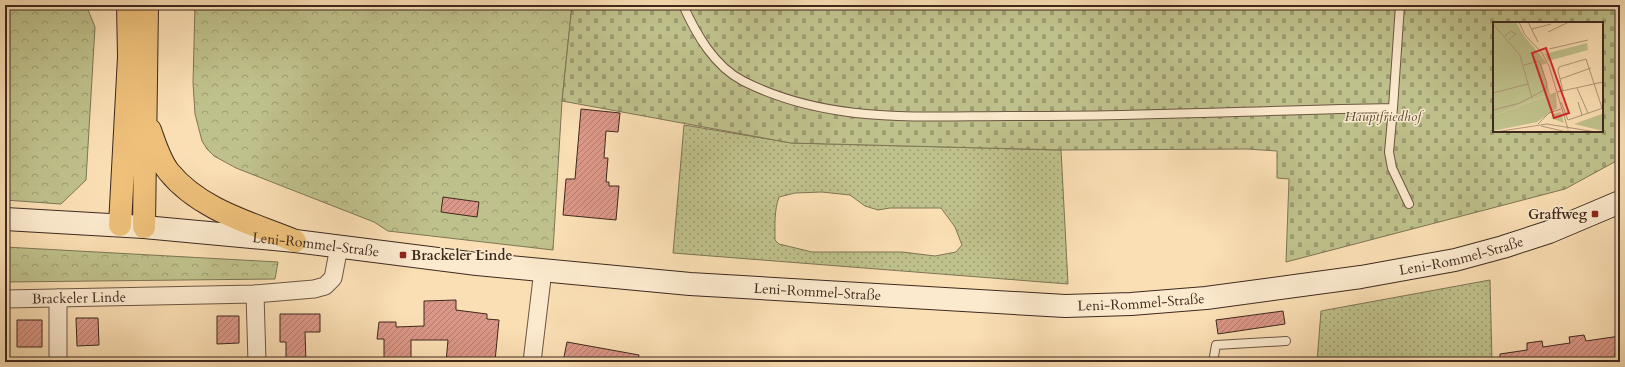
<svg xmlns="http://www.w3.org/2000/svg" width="1625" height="367" viewBox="0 0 1625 367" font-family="Cardo,serif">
<defs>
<pattern id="grass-dots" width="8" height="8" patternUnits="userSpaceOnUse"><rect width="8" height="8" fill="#bfc18c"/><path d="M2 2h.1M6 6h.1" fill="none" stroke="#9d9d72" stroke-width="1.8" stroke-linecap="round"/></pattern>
<pattern id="forest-crowns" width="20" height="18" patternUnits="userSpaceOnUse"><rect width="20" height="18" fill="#bfc18c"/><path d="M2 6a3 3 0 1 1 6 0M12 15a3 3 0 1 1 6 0" fill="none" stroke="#9d9d72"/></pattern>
<pattern id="cemetery-stones" width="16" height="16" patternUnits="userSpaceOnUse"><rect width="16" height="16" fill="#bfc18c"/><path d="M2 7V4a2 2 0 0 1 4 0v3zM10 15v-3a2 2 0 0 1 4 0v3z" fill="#9d9d72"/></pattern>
<pattern id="building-hatch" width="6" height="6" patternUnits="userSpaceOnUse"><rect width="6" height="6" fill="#db9787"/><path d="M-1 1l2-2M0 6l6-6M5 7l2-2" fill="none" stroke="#b37b6e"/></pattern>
</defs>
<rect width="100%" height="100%" fill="#fbdfb4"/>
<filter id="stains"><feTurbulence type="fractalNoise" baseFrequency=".005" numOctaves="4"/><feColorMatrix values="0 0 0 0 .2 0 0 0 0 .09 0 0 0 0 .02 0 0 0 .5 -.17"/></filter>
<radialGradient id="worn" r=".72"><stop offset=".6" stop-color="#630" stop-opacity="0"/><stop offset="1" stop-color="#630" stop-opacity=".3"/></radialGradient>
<path fill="url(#grass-dots)" stroke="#7e7555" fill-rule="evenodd" d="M 684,125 L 792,143 L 1061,150 L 1068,284 L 673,253 ZM 822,192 L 850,195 L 865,206 L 878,210 L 890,208 L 941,208 L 955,227 L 962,245 L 956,252 L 935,256 L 902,252 L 812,252 L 779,244 L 775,240 C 775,225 774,211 779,197 L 795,193 Z
M 1490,280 L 1492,362 L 1317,362 L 1321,311 Z"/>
<path fill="url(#forest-crowns)" stroke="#7e7555" d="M 5,5 L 86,5 L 95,27 L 86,180 L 61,204 L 5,200 Z
M 195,5 L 572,5 L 562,101 L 553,250 L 388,231 L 374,222 L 236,168 L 214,156 L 207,149 L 202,141 L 195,114 L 193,83 Z
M 5,247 L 278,262 L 275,279 L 5,282 Z"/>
<path fill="url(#cemetery-stones)" stroke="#7e7555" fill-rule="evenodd" d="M 572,5 L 1620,5 L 1620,159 L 1565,189 L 1286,262 L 1289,179 L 1277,178 L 1277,151 L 1247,149 L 1061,150 L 791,143 L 562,101 ZM 1494,23 L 1602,23 L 1602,131 L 1494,131 Z"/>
<path fill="url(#building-hatch)" stroke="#3e291e" d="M 581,109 L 620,113 L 618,132 L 606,131 L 604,158 L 608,158 L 606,182 L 609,182 L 609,186 L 619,186 L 616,220 L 563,215 L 566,179 L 575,179 Z
M 443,197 L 479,202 L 477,217 L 441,212 Z
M 456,300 L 456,310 L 487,314 L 487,319 L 499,320 L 495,361 L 446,362 L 448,340 L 411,340 L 411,362 L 384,362 L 384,339 L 377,339 L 379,322 L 396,322 L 396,327 L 424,326 L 424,301 Z
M 1283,311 L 1285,324 L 1218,334 L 1216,320 Z
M 280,314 L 320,314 L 320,332 L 305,332 L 306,362 L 286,362 L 286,342 L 280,342 Z
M 217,316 L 239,316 L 239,343 L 217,344 Z
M 76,318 L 98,318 L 99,345 L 77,346 Z
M 17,320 L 42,320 L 42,347 L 17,347 Z
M 1584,335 L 1586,341 L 1620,336 L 1620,353 L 1615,354 L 1616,361 L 1500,362 L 1500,354 L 1527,350 L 1527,343 L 1542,341 L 1543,347 L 1570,343 L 1569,337 Z
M 567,342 L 639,355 L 638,362 L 563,362 Z"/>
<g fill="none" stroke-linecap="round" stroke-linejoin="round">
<g stroke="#6d5644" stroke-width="10">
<path id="service" d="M 683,5 C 696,34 714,66 743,81 C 828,124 918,116 1010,116 C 1138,117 1265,110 1393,108 L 1400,5
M 1393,108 L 1389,152 L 1392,168 L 1409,204
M 1213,362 L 1216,345 L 1286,341"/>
</g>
<g stroke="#6d5644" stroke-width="19">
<g id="minor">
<path d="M 255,294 L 257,362"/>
<path d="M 58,298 L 58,362"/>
<path id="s1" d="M 5,299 L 255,294 L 314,289 L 325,286 L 333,278 L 339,247"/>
<path d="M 532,362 L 543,270"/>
</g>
</g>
<g stroke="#3e291e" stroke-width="24">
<g id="secondary">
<path id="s2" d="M 5,219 L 144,227 L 295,241 L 477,264 L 690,284 L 1065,306 L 1131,304 L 1206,298 L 1361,277 L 1455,260 L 1503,247 L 1549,232 L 1620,202"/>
</g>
</g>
<g stroke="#3e291e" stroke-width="24">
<path id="trunk" d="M 150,130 C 155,144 160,161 169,172 C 200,210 251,223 295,241
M 120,225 L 129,57 L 128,5
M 144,227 L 147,5"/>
</g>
<use href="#service" stroke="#fceace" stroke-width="8"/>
<use href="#minor" stroke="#fceace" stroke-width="17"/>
<use href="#secondary" stroke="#fceace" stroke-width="22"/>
<use href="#trunk" stroke="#eec07a" stroke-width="22"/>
</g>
<g fill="#8f2418" stroke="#fceace" stroke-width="1.5">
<rect x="1591" y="210" width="8" height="8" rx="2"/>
<rect x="399" y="251" width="8" height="8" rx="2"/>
</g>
<g text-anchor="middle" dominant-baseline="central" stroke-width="3" stroke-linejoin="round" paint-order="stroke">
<g font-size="14" font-style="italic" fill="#5e4f3a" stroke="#fceace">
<text x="1383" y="116">Hauptfriedhof</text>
</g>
<g font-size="14" font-weight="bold" fill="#3e291e" stroke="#fceace" text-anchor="end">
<text x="1587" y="214">Graffweg</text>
<text x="411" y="255" text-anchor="start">Brackeler Linde</text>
</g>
<g font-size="14" fill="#3e291e" stroke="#fceace">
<text stroke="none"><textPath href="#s2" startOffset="312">Leni-Rommel-Straße</textPath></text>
<text stroke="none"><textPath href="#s2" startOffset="1464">Leni-Rommel-Straße</textPath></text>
<text stroke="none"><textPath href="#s2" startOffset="816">Leni-Rommel-Straße</textPath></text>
<text stroke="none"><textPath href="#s1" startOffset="74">Brackeler Linde</textPath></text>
<text stroke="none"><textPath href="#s2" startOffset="1140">Leni-Rommel-Straße</textPath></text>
</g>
</g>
<g transform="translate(1493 22)">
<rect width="110" height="110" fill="#fbdfb4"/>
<path d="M 94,21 L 95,28 L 55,39 L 52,32 Z" fill="#bfc18c"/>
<path d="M 63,70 L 64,86 L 44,100 L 0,109 L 0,94 ZM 67,90 L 68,91 L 71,101 L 58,96 L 61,92 Z" fill="#bfc18c"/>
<path d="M 0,0 L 23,0 L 31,14 L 54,41 L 49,43 L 57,72 L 0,94 Z" fill="#bfc18c"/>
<path d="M 109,92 L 110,109 L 81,102 Z" fill="#bfc18c"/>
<path fill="none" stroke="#af9678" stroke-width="1" d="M 26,0 L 32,13 L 49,31 L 56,44 L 75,107M 35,0 L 45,20M 0,2 L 27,33 L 39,76M 39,7 L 58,2M 55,10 L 76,0M 12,14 L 18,9 L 23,12 L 16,18M 56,27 L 95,18M 67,57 L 98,46M 84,66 L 95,91M 70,69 L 65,49 L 66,45 L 93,37 L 109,86M 64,70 L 110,60M 0,71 L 35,62M 68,80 L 75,98 L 110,86M 85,80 L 89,93M 0,88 L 27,81 L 53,67 L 54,61 L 46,39 L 31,43M 45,102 L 56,91 L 68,87M 48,104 L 74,110M 73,109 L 87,110M 2,110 L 54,102 L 103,110"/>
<path fill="#d62828" fill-opacity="0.15" stroke="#d62828" stroke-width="2" d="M 53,26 L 76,91 L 61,96 L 39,31 Z"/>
<rect width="110" height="110" fill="none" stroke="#3e291e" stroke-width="2"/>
</g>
<rect width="1625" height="367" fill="none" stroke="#fbdfb4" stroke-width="20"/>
<rect x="6" y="6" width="1613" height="355" fill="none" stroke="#3e291e" stroke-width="2"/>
<rect x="10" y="10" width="1605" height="347" fill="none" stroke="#3e291e"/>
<rect width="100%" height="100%" filter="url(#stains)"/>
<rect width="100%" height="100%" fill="url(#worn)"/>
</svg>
